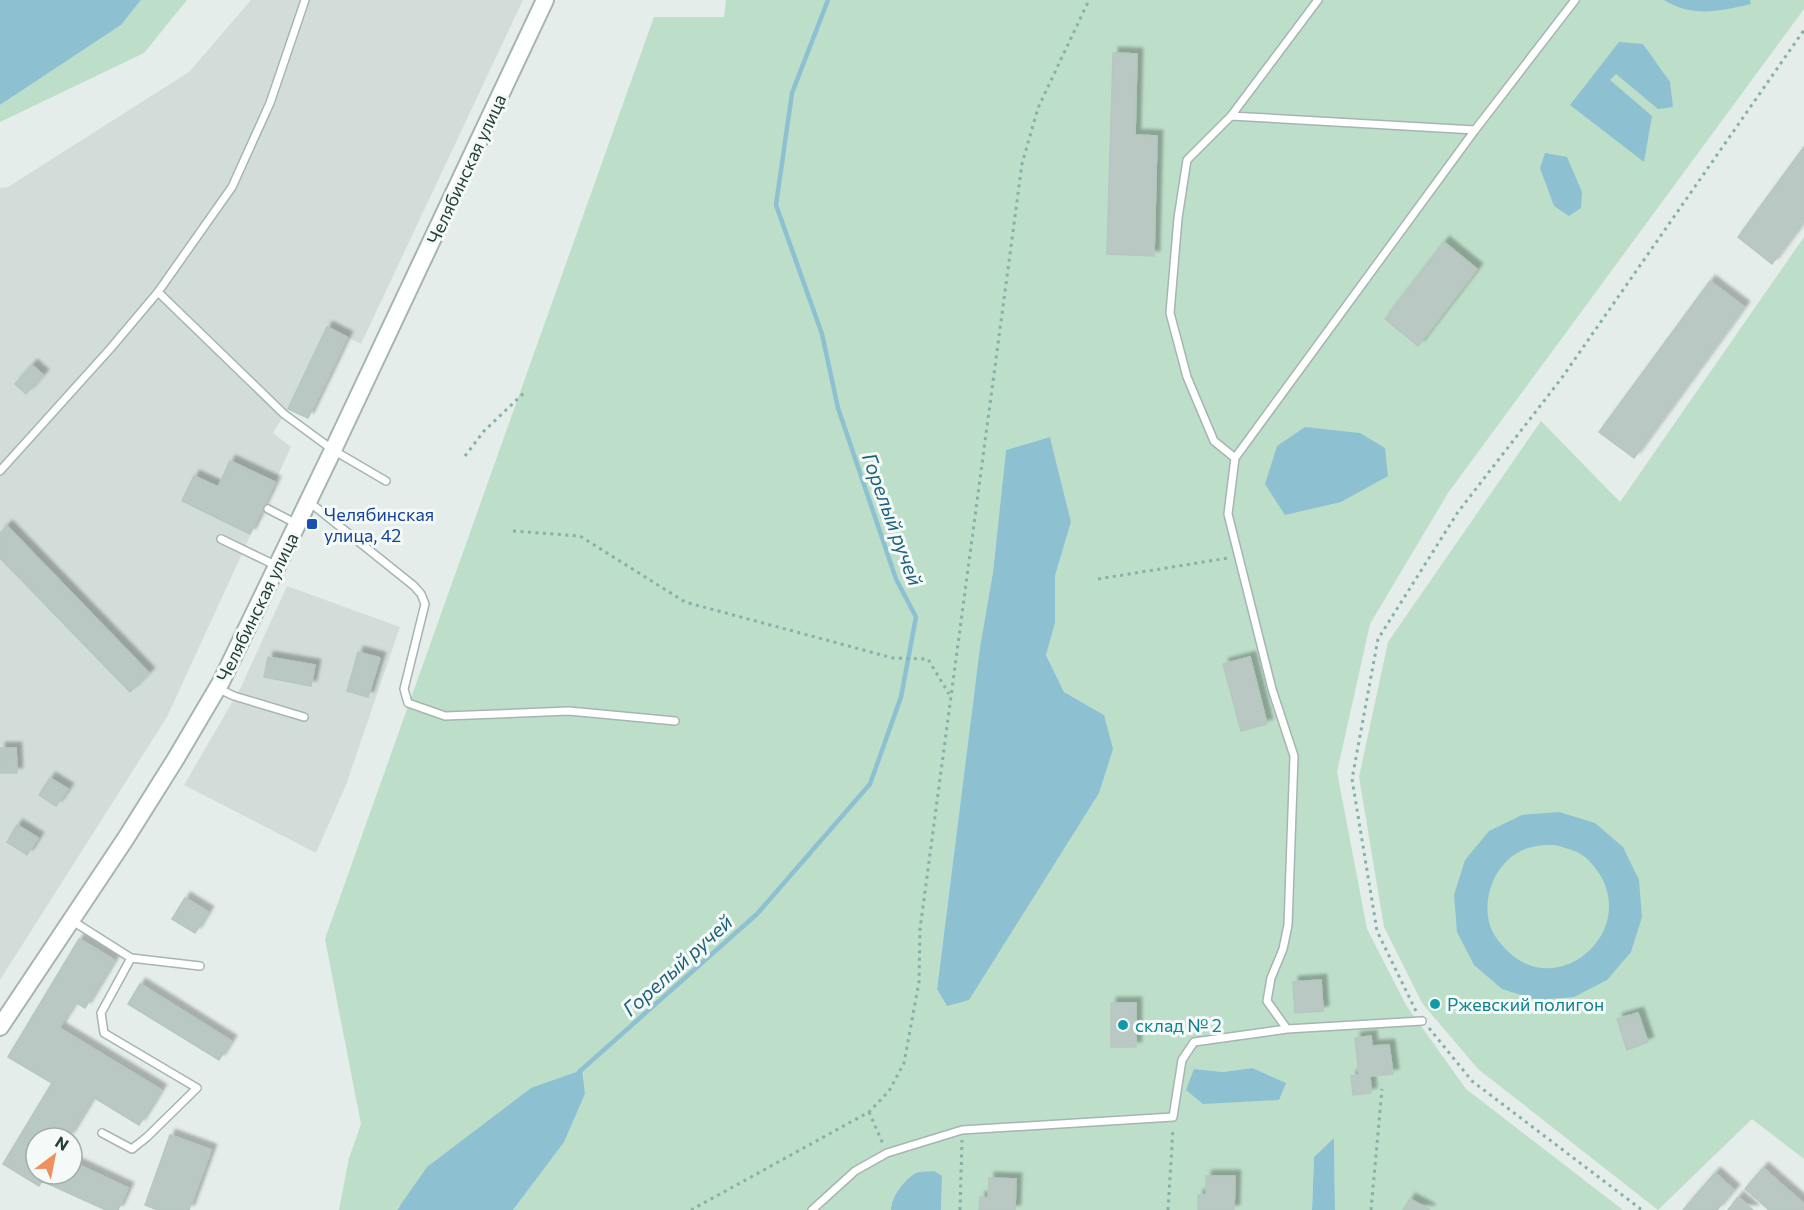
<svg xmlns="http://www.w3.org/2000/svg" width="1804" height="1210" viewBox="0 0 1804 1210" font-family="Commissioner,sans-serif">
<defs>
<filter id="shadow"><feDropShadow dx="5.5" dy="-5.5" stdDeviation="1.5" flood-color="#0004"/></filter>
</defs>
<rect width="100%" height="100%" fill="#e4edea"/>
<path fill="#d2ddd9" d="M 251,0 L 523,0 L 361,344 L 327,327 L 288,408 L 273,433 L 291,447 L 167,717 L 0,980 L 0,188 L 8,187 L 189,72 Z
M 287,586 L 400,627 L 346,785 L 316,853 L 184,785 L 241,687 Z"/>
<path fill="#bddec9" fill-rule="evenodd" d="M 141,0 L 187,0 L 144,53 L 0,122 L 0,105 L 121,25 Z
M 726,0 L 1804,0 L 1804,9 L 1448,493 L 1370,624 L 1337,772 L 1367,929 L 1406,1005 L 1466,1089 L 1623,1210 L 1335,1210 L 1334,1139 L 1314,1157 L 1312,1210 L 941,1210 L 942,1176 L 891,1204 L 891,1210 L 513,1210 L 564,1141 L 585,1094 L 581,1070 L 398,1207 L 397,1210 L 339,1210 L 349,1158 L 361,1124 L 325,939 L 654,17 L 724,17 ZM 1050,437 L 1071,522 L 1055,576 L 1055,623 L 1046,655 L 1064,692 L 1104,715 L 947,1006 L 937,988 L 980,647 L 993,572 L 1006,450 ZM 1252,1068 L 1278,1100 L 1194,1069 L 1223,1072 Z
M 1804,237 L 1804,1159 L 1752,1119 L 1658,1210 L 1478,1069 L 1422,1003 L 1384,927 L 1359,777 L 1388,642 L 1541,421 L 1620,502 Z"/>
<path fill="#8dc1d1" fill-rule="evenodd" d="M 0,0 L 141,0 L 121,25 L 0,105 Z
M 1664,0 L 1750,0 L 1751,4 C 1721,11 1692,18 1664,0 Z
M 1619,42 L 1643,44 L 1670,82 L 1673,107 L 1658,109 L 1616,74 L 1610,80 L 1652,116 L 1644,162 L 1570,105 Z
M 1545,153 L 1567,157 L 1582,192 L 1581,208 L 1569,216 L 1554,206 L 1540,168 Z
M 1305,427 L 1360,433 L 1385,448 L 1388,476 L 1341,502 L 1285,515 L 1265,484 L 1277,446 Z
M 1050,437 L 1071,522 L 1055,576 L 1055,623 L 1046,655 L 1064,692 L 1104,715 L 1113,749 L 1099,793 L 969,1000 L 947,1006 L 937,989 L 980,647 L 993,572 L 1006,450 Z
M 1559,812 L 1595,823 L 1623,847 L 1639,880 L 1642,917 L 1631,952 L 1607,980 L 1574,997 L 1537,1000 L 1502,989 L 1474,965 L 1457,932 L 1454,895 L 1465,860 L 1489,831 L 1522,815 ZM 1555,845 C 1562,847 1570,849 1577,852 C 1588,857 1596,868 1602,878 C 1632,937 1559,995 1512,955 C 1502,946 1492,935 1489,922 C 1482,891 1500,854 1532,847 C 1540,845 1548,845 1555,845 Z
M 1252,1068 L 1286,1083 L 1279,1100 L 1203,1104 L 1186,1090 L 1194,1069 L 1223,1072 Z
M 582,1070 L 585,1094 L 564,1142 L 513,1210 L 397,1210 L 427,1167 L 531,1088 Z
M 1334,1138 L 1335,1210 L 1312,1210 L 1314,1157 Z
M 934,1171 L 942,1176 L 941,1210 L 891,1210 C 891,1197 904,1181 914,1174 C 919,1171 928,1172 934,1171 Z"/>
<g fill="none" stroke-linecap="round" stroke-linejoin="round">
<path stroke="#8dc1d1" stroke-width="4.5" d="M 579,1072 L 757,914 L 870,784 L 901,697 L 916,617 L 896,579 L 838,408 L 822,334 L 776,205 L 792,93 L 828,0"/>
</g>
<path fill="#b9c8c3" stroke="#b6c7c2" stroke-width="1.5" filter="url(#shadow)" d="M 1113,53 L 1137,54 L 1135,135 L 1157,136 L 1154,256 L 1107,254 Z
M 1804,147 L 1804,221 L 1772,264 L 1738,237 Z
M 1444,242 L 1477,269 L 1418,346 L 1385,319 Z
M 1710,281 L 1744,307 L 1634,458 L 1599,432 Z
M 327,327 L 347,337 L 308,418 L 288,409 Z
M 32,365 L 43,375 L 26,394 L 15,384 Z
M 230,461 L 275,482 L 250,534 L 182,501 L 194,476 L 218,487 Z
M 7,526 L 149,673 L 130,692 L 0,558 L 0,533 Z
M 358,652 L 380,658 L 368,697 L 347,691 Z
M 268,657 L 315,665 L 311,686 L 264,677 Z
M 1250,657 L 1267,724 L 1241,731 L 1223,664 Z
M 0,748 L 16,748 L 17,773 L 0,773 Z
M 50,778 L 68,789 L 56,806 L 39,795 Z
M 17,825 L 38,838 L 27,855 L 7,842 Z
M 185,898 L 208,912 L 195,933 L 172,919 Z
M 79,939 L 114,960 L 85,1008 L 75,1002 L 59,1028 L 161,1090 L 139,1125 L 93,1097 L 68,1138 L 36,1138 L 36,1174 L 72,1174 L 72,1162 L 128,1188 L 118,1210 L 106,1210 L 42,1181 L 39,1186 L 3,1164 L 52,1083 L 8,1057 Z
M 1321,980 L 1323,1011 L 1295,1013 L 1293,982 Z
M 140,984 L 231,1041 L 219,1060 L 128,1004 Z
M 1111,1003 L 1136,1003 L 1136,1047 L 1111,1047 Z
M 1638,1013 L 1648,1042 L 1627,1050 L 1617,1019 Z
M 1371,1036 L 1372,1046 L 1389,1045 L 1393,1074 L 1370,1076 L 1371,1093 L 1353,1095 L 1351,1076 L 1359,1075 L 1355,1038 Z
M 170,1135 L 211,1150 L 189,1210 L 158,1210 L 145,1205 Z
M 1763,1168 L 1804,1204 L 1804,1210 L 1769,1210 L 1745,1189 Z
M 1715,1173 L 1734,1190 L 1717,1210 L 1683,1210 Z
M 1206,1176 L 1235,1176 L 1234,1210 L 1198,1210 L 1198,1195 L 1206,1195 Z
M 989,1178 L 1016,1179 L 1015,1210 L 979,1210 L 980,1197 L 988,1198 Z
M 1738,1197 L 1753,1210 L 1728,1210 Z
M 1410,1199 L 1430,1210 L 1403,1210 Z"/>
<g fill="none" stroke-linecap="round" stroke-linejoin="round">
<g stroke="#a6b5b2" stroke-width="10">
<path id="service" d="M 1231,116 L 1318,0
M 158,292 L 284,414 L 333,450 L 386,481
M 1235,458 L 1214,441 L 1187,377 L 1170,313 L 1178,218 L 1187,160 L 1231,116 L 1475,130
M 0,471 L 110,349 L 158,292 L 232,187 L 270,103 L 305,0
M 308,501 L 414,586 L 421,594 L 425,604 L 404,689 L 408,703 L 445,716 L 569,711 L 675,721
M 268,509 L 297,524
M 221,539 L 277,566
M 217,688 L 234,696 L 304,717
M 71,920 L 131,958 L 200,966
M 1422,1021 L 1287,1029 L 1267,1001 L 1271,978 L 1283,949 L 1288,925 L 1294,756 L 1272,689 L 1228,514 L 1235,458 L 1475,130 L 1575,0
M 102,1133 L 132,1149 L 147,1137 L 197,1088 L 104,1033 L 101,1013 L 131,958
M 812,1210 L 855,1171 L 887,1153 L 962,1130 L 1173,1117 L 1182,1060 L 1194,1042 L 1287,1029"/>
</g>
<g stroke="#a6b5b2" stroke-width="20">
<path id="tertiary" d="M 0,1027 L 126,838 L 175,760 L 221,682 L 333,450 L 545,0"/>
</g>
<path stroke="#85b1a7" stroke-width="3" stroke-dasharray="3 4.5" stroke-linecap="butt" d="M 465,456 L 484,431 L 526,391
M 513,531 L 580,536 L 685,602 L 893,658 L 928,659 L 949,694
M 1098,579 L 1228,558
M 1416,1011 L 1377,931 L 1352,779 L 1378,639 L 1458,512 L 1561,379 L 1804,30
M 1429,1028 L 1472,1081 L 1642,1210
M 869,1112 L 883,1144
M 691,1210 L 869,1112 L 889,1091 L 904,1063 L 919,982 L 920,929 L 1022,164 L 1038,108 L 1089,0
M 960,1210 L 962,1140
M 1168,1210 L 1173,1128
M 1371,1210 L 1382,1089"/>
<use href="#service" stroke="#fff" stroke-width="7"/>
<use href="#tertiary" stroke="#fff" stroke-width="16"/>
</g>
<rect fill="#1a4fb4" stroke="#f5faf8" stroke-width="2" x="306" y="518" width="12" height="12" rx="3"/>
<g fill="#0f9aa8" stroke="#f5faf8" stroke-width="2">
<circle cx="1435" cy="1004" r="6"/>
<circle cx="1123" cy="1025" r="6"/>
</g>
<g text-anchor="middle" dominant-baseline="central" stroke-width="6" stroke-linejoin="round" paint-order="stroke">
<g font-size="18" fill="#233f3a" stroke="#f5faf8">
<text transform="translate(466 169) rotate(-65)">Челябинская улица</text>
<text transform="translate(257 607) rotate(-64)">Челябинская улица</text>
</g>
<g font-size="18" fill="#164399" stroke="#f5faf8" text-anchor="start">
<text x="324" y="514">Челябинская<tspan x="324" dy="21">улица, 42</tspan></text>
</g>
<g font-size="18" fill="#0d838f" stroke="#f5faf8" text-anchor="start">
<text x="1447" y="1004">Ржевский полигон</text>
<text x="1135" y="1025">склад № 2</text>
</g>
<g font-size="20" font-style="italic" fill="#1e637b" stroke="#f5faf8">
<text transform="translate(893 519) rotate(70)">Горелый ручей</text>
<text transform="translate(677 965) rotate(-42)">Горелый ручей</text>
</g>
</g>
<g transform="translate(54 1156) rotate(32)"><circle r="28" fill="#f5faf8" stroke="#a1afac" stroke-width="1.5"/>
<path d="M0-4.5L10 22L0 15L-10 22Z" fill="#f0905f"/>
<text y="-9" font-size="16" font-weight="bold" text-anchor="middle" fill="#233f3a">N</text>
</g>
</svg>
